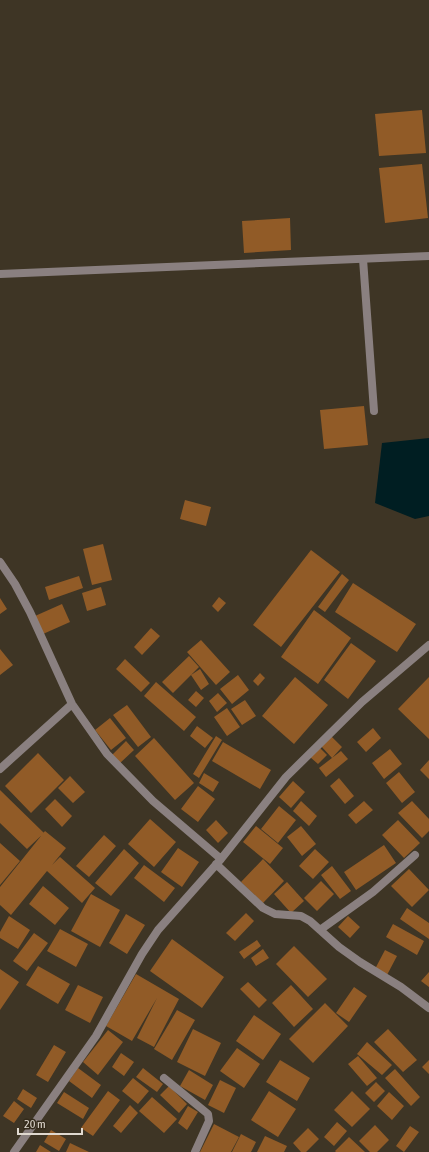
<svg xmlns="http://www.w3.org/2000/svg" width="429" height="1152" viewBox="0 0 429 1152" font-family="'Asap Condensed',sans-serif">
<rect width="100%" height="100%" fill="#3e3525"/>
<path fill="#001e22" d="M 429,438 L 429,516 L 415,519 L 375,503 L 382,443 Z"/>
<path fill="#915b27" d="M 422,110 L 426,153 L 379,156 L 375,114 Z
M 422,164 L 428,218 L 385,223 L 379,168 Z
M 290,218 L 291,250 L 244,253 L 242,221 Z
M 364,406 L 368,445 L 324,449 L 320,410 Z
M 185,500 L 211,507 L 206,526 L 180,519 Z
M 103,544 L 112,580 L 92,585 L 83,549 Z
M 311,550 L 340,572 L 281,647 L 253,625 Z
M 342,574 L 349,580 L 325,612 L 318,607 Z
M 79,576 L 83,588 L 49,600 L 45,587 Z
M 353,583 L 416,624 L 397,652 L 335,612 Z
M 101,587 L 106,605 L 87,611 L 82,593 Z
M 219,597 L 226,603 L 218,612 L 212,606 Z
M 0,598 L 7,609 L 0,614 Z
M 62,604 L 70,622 L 43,634 L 35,616 Z
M 314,610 L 351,638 L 318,684 L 281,657 Z
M 151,628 L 160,636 L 142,655 L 134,647 Z
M 201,640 L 230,672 L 216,685 L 187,652 Z
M 351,643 L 376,661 L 348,699 L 324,680 Z
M 0,649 L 13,665 L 0,675 Z
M 189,656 L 199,667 L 173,693 L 162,682 Z
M 125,659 L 150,683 L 141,692 L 116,669 Z
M 200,669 L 209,684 L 201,690 L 191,675 Z
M 260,673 L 265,678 L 258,686 L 253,681 Z
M 238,675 L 249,690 L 232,704 L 220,689 Z
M 295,677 L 328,705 L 294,744 L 262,716 Z
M 429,677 L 429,739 L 398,709 Z
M 156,682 L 196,717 L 184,731 L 144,696 Z
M 196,691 L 204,698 L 196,707 L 188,700 Z
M 218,693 L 227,703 L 217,712 L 209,701 Z
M 245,700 L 256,716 L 242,725 L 231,709 Z
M 127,705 L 151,737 L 138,747 L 113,715 Z
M 227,708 L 240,727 L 227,736 L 214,717 Z
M 110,718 L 126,738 L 111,750 L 95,730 Z
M 197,726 L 213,738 L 205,748 L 190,736 Z
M 373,728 L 381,738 L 366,752 L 357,742 Z
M 216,736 L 222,740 L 199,778 L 193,774 Z
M 331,736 L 342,747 L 332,758 L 321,746 Z
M 154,738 L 194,783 L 175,800 L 135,756 Z
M 126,741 L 134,750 L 119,764 L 111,756 Z
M 223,742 L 271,770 L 260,789 L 212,761 Z
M 319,747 L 327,755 L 318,764 L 310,757 Z
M 390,749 L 402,764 L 384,779 L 372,763 Z
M 341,751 L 348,759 L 326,777 L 319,768 Z
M 38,753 L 64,780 L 31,813 L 5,786 Z
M 429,760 L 429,779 L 420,770 Z
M 399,772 L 415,792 L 402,803 L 386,783 Z
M 204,773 L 219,782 L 213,792 L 199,783 Z
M 70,776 L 85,792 L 73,803 L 58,788 Z
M 339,778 L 354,796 L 345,804 L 330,786 Z
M 293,781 L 305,792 L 291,808 L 279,797 Z
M 198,786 L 215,799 L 198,822 L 181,809 Z
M 0,790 L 44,833 L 27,849 L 0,823 Z
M 55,799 L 72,816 L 62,827 L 45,809 Z
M 301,801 L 317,816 L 309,826 L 293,811 Z
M 364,801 L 373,810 L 356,824 L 348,815 Z
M 412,801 L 429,819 L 429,831 L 422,838 L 398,813 Z
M 279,806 L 296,820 L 278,843 L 261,829 Z
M 150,819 L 176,842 L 154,867 L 128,844 Z
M 216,820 L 228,833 L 218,843 L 206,830 Z
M 398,820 L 420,843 L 404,858 L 382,835 Z
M 256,826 L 283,848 L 270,864 L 243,842 Z
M 301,826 L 316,844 L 302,856 L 287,837 Z
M 45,831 L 66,848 L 52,865 L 60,857 L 95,888 L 82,903 L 47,871 L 11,915 L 0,905 L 0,887 Z
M 104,835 L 116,846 L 89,877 L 76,866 Z
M 0,843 L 20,861 L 0,885 Z
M 384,845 L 396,863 L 356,890 L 344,872 Z
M 178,848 L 199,862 L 182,887 L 161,872 Z
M 124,849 L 139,863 L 111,896 L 95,883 Z
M 315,849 L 329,862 L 313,879 L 299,866 Z
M 263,859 L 284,881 L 263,903 L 241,882 Z
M 144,865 L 175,888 L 164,902 L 134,878 Z
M 332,866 L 351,891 L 340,899 L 321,875 Z
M 409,869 L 429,890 L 412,907 L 391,886 Z
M 321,881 L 334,894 L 317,911 L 304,898 Z
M 287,882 L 304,901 L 291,913 L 274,894 Z
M 43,886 L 69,908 L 55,925 L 29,904 Z
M 91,894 L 120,910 L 100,947 L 71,931 Z
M 407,908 L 429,923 L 429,939 L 400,919 Z
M 246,913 L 254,921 L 235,941 L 226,933 Z
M 126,914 L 145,925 L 127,954 L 109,943 Z
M 9,916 L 30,930 L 18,949 L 0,938 L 0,932 Z
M 348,916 L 360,927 L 350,938 L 338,927 Z
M 393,924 L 424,941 L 417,955 L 386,937 Z
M 60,929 L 88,944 L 76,967 L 47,951 Z
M 34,933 L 48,943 L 27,971 L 13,961 Z
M 172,939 L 224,977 L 202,1008 L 150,971 Z
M 257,940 L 261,946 L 244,959 L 239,952 Z
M 294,946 L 327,979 L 308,997 L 276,964 Z
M 263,949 L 269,958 L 256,966 L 251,958 Z
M 385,950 L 397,956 L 387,975 L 375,969 Z
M 38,966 L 70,984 L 58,1004 L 26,985 Z
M 0,969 L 19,982 L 0,1010 Z
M 429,972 L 429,987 L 421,981 Z
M 136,974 L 179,999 L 154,1047 L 137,1038 L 157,998 L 132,1041 L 106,1026 Z
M 248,982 L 267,1000 L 259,1008 L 240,989 Z
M 78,985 L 103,997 L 90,1023 L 65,1010 Z
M 291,985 L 313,1009 L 294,1027 L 272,1003 Z
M 354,987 L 367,996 L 349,1022 L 336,1013 Z
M 325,1003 L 348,1026 L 313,1063 L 289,1039 Z
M 177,1010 L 195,1020 L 172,1060 L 154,1049 Z
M 254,1015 L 281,1034 L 263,1060 L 236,1041 Z
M 193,1029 L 221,1043 L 205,1076 L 177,1062 Z
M 388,1029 L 417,1060 L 403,1072 L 374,1042 Z
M 108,1030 L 123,1042 L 98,1075 L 83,1062 Z
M 367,1042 L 392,1065 L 382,1075 L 357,1054 Z
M 54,1045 L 66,1052 L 48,1082 L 36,1075 Z
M 237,1048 L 260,1064 L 244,1088 L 220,1071 Z
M 121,1053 L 134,1062 L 124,1076 L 112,1067 Z
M 358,1056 L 377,1078 L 367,1086 L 348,1064 Z
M 280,1060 L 310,1078 L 297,1101 L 266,1082 Z
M 429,1060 L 429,1074 L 422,1067 Z
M 78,1068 L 101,1085 L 92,1098 L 69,1081 Z
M 143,1068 L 163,1084 L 157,1092 L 136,1077 Z
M 395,1069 L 420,1097 L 411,1106 L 385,1078 Z
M 189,1070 L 213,1085 L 205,1100 L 180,1086 Z
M 133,1078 L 149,1091 L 138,1104 L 122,1091 Z
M 220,1080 L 236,1088 L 224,1113 L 208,1105 Z
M 376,1082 L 385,1091 L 374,1102 L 365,1093 Z
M 169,1086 L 187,1104 L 179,1113 L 160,1095 Z
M 23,1089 L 37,1098 L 31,1108 L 17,1099 Z
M 108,1091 L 120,1100 L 93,1136 L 81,1128 Z
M 269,1091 L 296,1109 L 278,1137 L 251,1120 Z
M 352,1091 L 370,1109 L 352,1127 L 334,1110 Z
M 64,1092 L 89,1108 L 83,1119 L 57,1103 Z
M 389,1092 L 404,1106 L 392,1120 L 377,1106 Z
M 152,1097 L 177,1119 L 164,1133 L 139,1111 Z
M 14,1101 L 24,1109 L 14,1123 L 3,1116 Z
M 130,1105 L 138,1113 L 121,1133 L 113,1126 Z
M 188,1106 L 198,1112 L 187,1130 L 178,1123 Z
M 337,1122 L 347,1131 L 334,1146 L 324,1137 Z
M 214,1124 L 239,1137 L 231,1152 L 200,1152 Z
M 375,1125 L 389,1140 L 377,1152 L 370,1152 L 359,1141 Z
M 410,1126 L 419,1132 L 404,1152 L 396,1146 Z
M 308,1128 L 319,1139 L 306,1152 L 301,1152 L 293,1143 Z
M 51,1130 L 66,1139 L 59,1151 L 44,1142 Z
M 241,1134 L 256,1142 L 251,1152 L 232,1152 Z
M 265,1136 L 287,1146 L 284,1152 L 257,1152 Z
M 349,1137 L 365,1152 L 336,1152 L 335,1151 Z
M 70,1143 L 89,1152 L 66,1152 Z
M 40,1145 L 51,1152 L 36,1152 Z"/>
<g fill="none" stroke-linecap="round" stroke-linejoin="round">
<path stroke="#8a8080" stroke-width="8" d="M 363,259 L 374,411"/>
<path stroke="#8a8080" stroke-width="8" d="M 0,274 L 429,256
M 0,562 L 15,584 L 30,612 L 72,704 L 107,754 L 153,801 L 221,859
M 0,769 L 72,704
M 216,864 L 263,908 L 275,914 L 301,916 L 310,921 L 339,947 L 360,962 L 401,987 L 429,1008
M 320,930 L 373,892 L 415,855
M 164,1078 L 208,1114 L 209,1121 L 195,1152
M 14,1152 L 96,1036 L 142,954 L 158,930 L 221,859 L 286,777 L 362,702 L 429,645"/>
</g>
<path d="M18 1128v6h64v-6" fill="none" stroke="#e0d9d0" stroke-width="2"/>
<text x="24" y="1128" font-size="12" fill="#e0d9d0" stroke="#342b1b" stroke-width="3" paint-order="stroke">20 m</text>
</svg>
